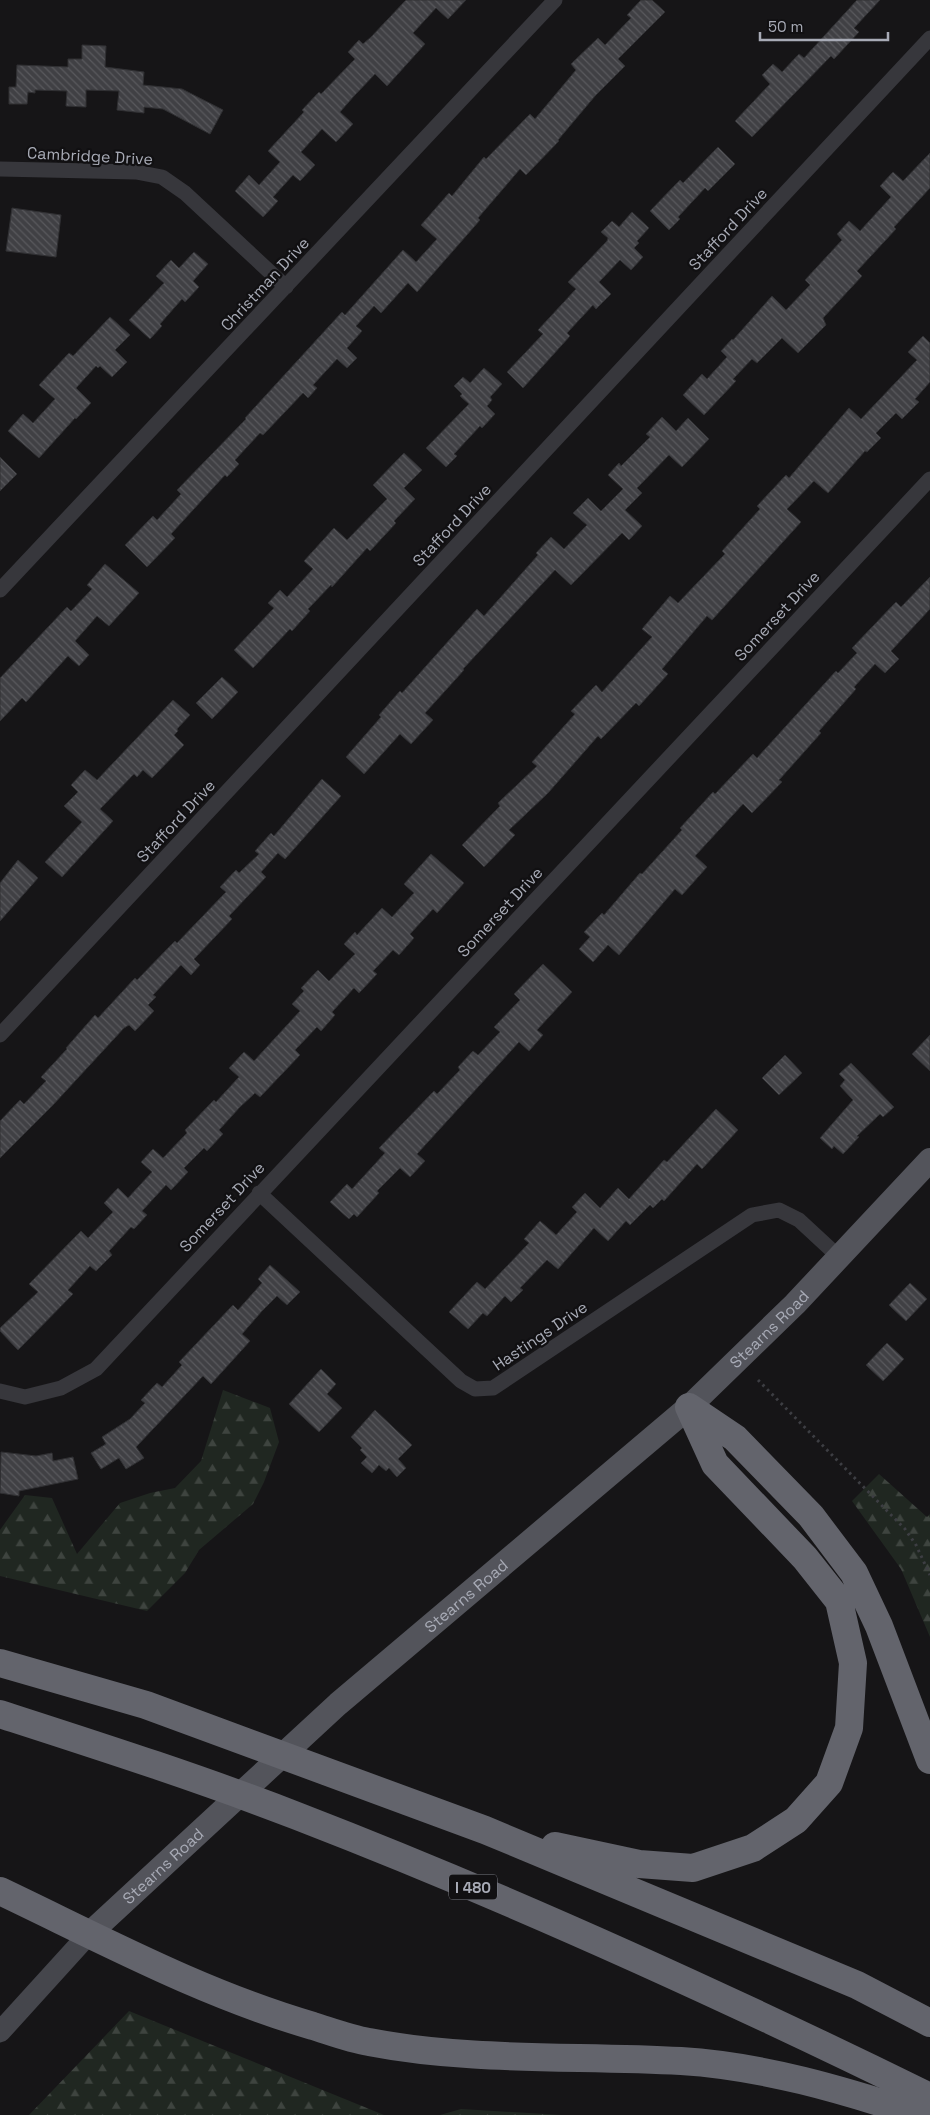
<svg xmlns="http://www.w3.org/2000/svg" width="930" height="2115" viewBox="0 0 930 2115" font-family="'Space Grotesk',sans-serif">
<defs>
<pattern id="forest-firs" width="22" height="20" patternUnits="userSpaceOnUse" patternTransform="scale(1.25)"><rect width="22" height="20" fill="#202721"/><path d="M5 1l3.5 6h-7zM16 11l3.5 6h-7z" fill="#3e443f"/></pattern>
<pattern id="building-back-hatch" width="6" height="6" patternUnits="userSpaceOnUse" patternTransform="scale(1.25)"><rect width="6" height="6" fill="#404044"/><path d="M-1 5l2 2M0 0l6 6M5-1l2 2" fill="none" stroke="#59595d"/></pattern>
</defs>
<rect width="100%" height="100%" fill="#161517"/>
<path fill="url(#forest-firs)" d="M 223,1390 L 270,1408 L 279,1442 L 264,1482 L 253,1504 L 199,1550 L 185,1573 L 147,1611 L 0,1576 L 0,1530 L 25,1495 L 52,1498 L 77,1554 L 120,1503 L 150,1493 L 175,1488 L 201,1461 Z
M 879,1474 L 927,1517 L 930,1514 L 930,1637 L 901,1569 L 852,1501 Z
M 129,2011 L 384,2115 L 29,2115 Z
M 461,2109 L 562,2115 L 440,2115 Z"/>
<path fill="url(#building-back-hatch)" stroke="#303033" d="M 406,0 L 466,0 L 448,19 L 436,8 L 413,33 L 425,44 L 387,86 L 375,74 L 354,96 L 340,112 L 353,124 L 336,142 L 322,129 L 301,152 L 315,165 L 300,181 L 293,175 L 273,197 L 278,201 L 263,217 L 235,191 L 249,175 L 259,185 L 280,162 L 268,151 L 304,112 L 302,110 L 319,92 L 321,94 L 355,59 L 348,52 L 359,40 L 363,44 L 371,37 Z
M 641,0 L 652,0 L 665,12 L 618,59 L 625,66 L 595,96 L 558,140 L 559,141 L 526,175 L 520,169 L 478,218 L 480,220 L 417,292 L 408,283 L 381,313 L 374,306 L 356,326 L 362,331 L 347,348 L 357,358 L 347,368 L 337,359 L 313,385 L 317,388 L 308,398 L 303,393 L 263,435 L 260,433 L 235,460 L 239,464 L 227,477 L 225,475 L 171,534 L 175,538 L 147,567 L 125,545 L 153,516 L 157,520 L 181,494 L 177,490 L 246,419 L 245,418 L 342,312 L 345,315 L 403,250 L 416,262 L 437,239 L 421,225 L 449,193 L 452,196 L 484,157 L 486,159 L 530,114 L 535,119 L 576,70 L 571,64 L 598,38 L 605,45 L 631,18 L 627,15 Z
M 857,0 L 880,0 L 854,28 L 859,32 L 834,59 L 831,56 L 752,137 L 735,121 L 770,84 L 762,75 L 773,64 L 782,72 L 799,54 L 804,58 Z
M 82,45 L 106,46 L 105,67 L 144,72 L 143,85 L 182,89 L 223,110 L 210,134 L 163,109 L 144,107 L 144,113 L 117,110 L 119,91 L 86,90 L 86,107 L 66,106 L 67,91 L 35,90 L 35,93 L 28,92 L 27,104 L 9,104 L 9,87 L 16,87 L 17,65 L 68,67 L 68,59 L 82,59 Z
M 718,147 L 735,164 L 708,191 L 705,188 L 678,217 L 680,219 L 669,230 L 650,211 L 680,180 L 683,183 Z
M 930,153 L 930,188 L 894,227 L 896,229 L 857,271 L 862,276 L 823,318 L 826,325 L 798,353 L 782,338 L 757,363 L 752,359 L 733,379 L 736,381 L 704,415 L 683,395 L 702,374 L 707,379 L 727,357 L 721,351 L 732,339 L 733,340 L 772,296 L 786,310 L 810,285 L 805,280 L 842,240 L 837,234 L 849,221 L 860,231 L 891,197 L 880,186 L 893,172 L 903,181 Z
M 12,208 L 61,215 L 56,257 L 6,251 Z
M 632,212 L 649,228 L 637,241 L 639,243 L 634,248 L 643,257 L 631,270 L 620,260 L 599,282 L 611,294 L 596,309 L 593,305 L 567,333 L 570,336 L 523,388 L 507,372 L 543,334 L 538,330 L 576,289 L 568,282 L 607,241 L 608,238 L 601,232 L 612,221 L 619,227 Z
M 194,252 L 208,264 L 193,281 L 199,287 L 185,302 L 182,299 L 160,324 L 162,326 L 150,339 L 129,320 L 164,283 L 156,276 L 171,260 L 179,268 Z
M 110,317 L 130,335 L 115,350 L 127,362 L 112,377 L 100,366 L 98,368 L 96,366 L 76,388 L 91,403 L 76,419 L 75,418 L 39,458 L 8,431 L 23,414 L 33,423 L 55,399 L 39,385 L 69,353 L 73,356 Z
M 923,336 L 930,343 L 930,382 L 915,399 L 919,402 L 902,419 L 896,413 L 876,433 L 881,438 L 867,452 L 865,451 L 828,493 L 814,481 L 787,509 L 801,522 L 712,620 L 707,616 L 662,669 L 668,674 L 639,706 L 636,703 L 601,739 L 598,736 L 548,793 L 509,830 L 515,835 L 484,867 L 462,845 L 500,806 L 498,803 L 537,766 L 532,762 L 575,714 L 571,711 L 596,685 L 602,692 L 652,637 L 642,629 L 670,596 L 678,603 L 725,554 L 722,551 L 760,509 L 757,506 L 786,475 L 789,478 L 849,408 L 861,419 L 917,360 L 908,352 Z
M 484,368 L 502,384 L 490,397 L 492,400 L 487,406 L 495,414 L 482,428 L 480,426 L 454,454 L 457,456 L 446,467 L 426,448 L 469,404 L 460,396 L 462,394 L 454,386 L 463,377 L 470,383 Z
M 662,417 L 676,431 L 688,418 L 709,439 L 682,467 L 669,455 L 637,488 L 642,493 L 625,510 L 642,526 L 629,540 L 622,533 L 571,585 L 555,570 L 463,669 L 464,670 L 425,713 L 433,720 L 411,744 L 400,734 L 364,774 L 346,757 L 381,717 L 379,715 L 400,691 L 402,693 L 477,609 L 484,616 L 538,555 L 536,553 L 551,537 L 564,549 L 587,525 L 573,513 L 588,498 L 601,511 L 623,489 L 608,475 L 619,463 L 621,466 L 650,437 L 646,434 Z
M 404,453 L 422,470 L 404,488 L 415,499 L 394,521 L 396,523 L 370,551 L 367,548 L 332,587 L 331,585 L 308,609 L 310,611 L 292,631 L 290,629 L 253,668 L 234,650 L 274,608 L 268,603 L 280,590 L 287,597 L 313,569 L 304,561 L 334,528 L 347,540 L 387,499 L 373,485 Z
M 0,457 L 17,474 L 0,491 Z
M 105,564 L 139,593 L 109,626 L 97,616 L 75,641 L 89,655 L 79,666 L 68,656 L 26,702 L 22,698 L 0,721 L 0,678 L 67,607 L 71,611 L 92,589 L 87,585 Z
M 930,577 L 930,609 L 891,651 L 899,659 L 885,673 L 875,664 L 854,687 L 856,689 L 819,731 L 821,733 L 779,780 L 782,782 L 752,813 L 743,804 L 695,856 L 707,867 L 682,895 L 675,889 L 619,955 L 608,945 L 593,962 L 579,949 L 590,937 L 584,932 L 602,913 L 604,915 L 640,873 L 642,874 L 682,830 L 680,828 L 713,792 L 715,794 L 753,754 L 757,758 L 836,671 L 838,673 L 857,653 L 852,648 L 896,602 L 901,607 Z
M 222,677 L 238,692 L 212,719 L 196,703 Z
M 173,700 L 190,715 L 177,729 L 178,731 L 174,735 L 184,745 L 152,778 L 143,770 L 137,777 L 134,774 L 100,809 L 113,821 L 62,877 L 45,862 L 82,822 L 64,806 L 78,792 L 71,785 L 85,770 L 97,780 Z
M 322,779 L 341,796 L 285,859 L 278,853 L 261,872 L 266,877 L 229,916 L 232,919 L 194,959 L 200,965 L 191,975 L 181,965 L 153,995 L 156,997 L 148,1005 L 154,1011 L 135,1031 L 129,1025 L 124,1028 L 52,1106 L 0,1158 L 0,1121 L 20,1100 L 24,1104 L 46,1081 L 41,1077 L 67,1049 L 66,1048 L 95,1015 L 98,1018 L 135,978 L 137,980 L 175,941 L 177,943 L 226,892 L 220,887 L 236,870 L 239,873 L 259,854 L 255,851 L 271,833 L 274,836 Z
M 431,854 L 464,883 L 437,913 L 433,909 L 410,934 L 414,938 L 399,955 L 393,950 L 373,971 L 377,974 L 359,993 L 354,988 L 332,1012 L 335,1015 L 321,1031 L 317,1027 L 295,1050 L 300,1055 L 260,1097 L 255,1093 L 240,1107 L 219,1130 L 223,1134 L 207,1151 L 204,1148 L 184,1168 L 188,1172 L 171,1190 L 166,1185 L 142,1211 L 147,1215 L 134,1229 L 131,1227 L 109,1251 L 112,1255 L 96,1271 L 90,1266 L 68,1290 L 73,1294 L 18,1350 L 0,1331 L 0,1328 L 38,1292 L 29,1284 L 81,1231 L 88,1238 L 113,1212 L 104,1203 L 118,1188 L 128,1198 L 152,1172 L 141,1162 L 153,1149 L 163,1158 L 187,1133 L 185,1130 L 214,1100 L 216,1102 L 239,1077 L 229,1068 L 244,1052 L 254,1061 L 300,1011 L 292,1004 L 304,991 L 301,988 L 318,970 L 329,981 L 355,954 L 344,944 L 355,932 L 357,935 L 382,908 L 392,917 L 414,893 L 404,884 Z
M 18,860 L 38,878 L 0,921 L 0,883 Z
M 543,964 L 572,992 L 537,1030 L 543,1035 L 529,1051 L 519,1042 L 417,1154 L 425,1161 L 410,1177 L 400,1168 L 377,1191 L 379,1193 L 357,1217 L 354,1214 L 349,1219 L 330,1202 L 347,1184 L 352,1189 L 385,1153 L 379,1148 L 434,1091 L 437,1094 L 460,1070 L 458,1067 L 473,1051 L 478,1055 L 500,1032 L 494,1027 L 520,1000 L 514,994 Z
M 930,1035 L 930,1071 L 912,1054 Z
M 785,1055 L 802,1073 L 779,1095 L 762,1078 Z
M 851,1063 L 894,1107 L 883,1117 L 880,1114 L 857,1136 L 859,1137 L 843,1154 L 834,1146 L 832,1149 L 820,1138 L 853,1100 L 840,1086 L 845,1080 L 839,1074 Z
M 716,1109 L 738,1130 L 702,1169 L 697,1164 L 664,1201 L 662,1199 L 653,1208 L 650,1205 L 630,1225 L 626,1221 L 608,1241 L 594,1228 L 558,1269 L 547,1260 L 520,1288 L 523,1290 L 511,1302 L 505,1296 L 487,1316 L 483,1313 L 468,1329 L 449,1312 L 477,1282 L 485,1289 L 529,1243 L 524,1239 L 540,1221 L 556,1235 L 577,1212 L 572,1207 L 585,1193 L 600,1208 L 618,1188 L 629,1199 L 664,1160 L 667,1162 Z
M 270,1265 L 300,1292 L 287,1305 L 277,1296 L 262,1311 L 242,1334 L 250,1341 L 211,1384 L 203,1376 L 136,1447 L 144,1458 L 126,1469 L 119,1458 L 101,1469 L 91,1453 L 106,1444 L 102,1437 L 130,1419 L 145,1403 L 141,1400 L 157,1383 L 162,1387 L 182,1365 L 179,1362 L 233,1305 L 238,1310 L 262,1283 L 258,1279 Z
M 910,1283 L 927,1299 L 906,1321 L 889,1305 Z
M 887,1343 L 904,1359 L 883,1381 L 866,1365 Z
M 321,1369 L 336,1384 L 327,1394 L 342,1408 L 319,1432 L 289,1404 Z
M 375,1410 L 412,1445 L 398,1459 L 406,1468 L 397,1477 L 389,1468 L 386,1471 L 379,1465 L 372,1473 L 361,1463 L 367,1457 L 360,1450 L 362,1448 L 351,1437 Z
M 1,1452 L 36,1456 L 52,1453 L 53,1461 L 73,1457 L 78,1479 L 19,1491 L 19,1496 L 0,1493 Z"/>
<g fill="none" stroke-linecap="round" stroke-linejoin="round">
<path stroke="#3d3e43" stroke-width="3" stroke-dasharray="2.5 4" stroke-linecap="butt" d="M 758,1380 L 905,1529 L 916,1545 L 930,1575"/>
<path stroke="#37373c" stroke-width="15" d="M 0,169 L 136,172 L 162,177 L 185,193 L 286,287
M 0,590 L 555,0
M 0,1035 L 930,38
M 259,1193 L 461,1381 L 475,1389 L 493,1388 L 752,1215 L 779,1210 L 799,1220 L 839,1257
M 0,1391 L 25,1397 L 61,1388 L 96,1369 L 930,479"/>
<path stroke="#45464c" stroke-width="21" d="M 0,2032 L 88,1935"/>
<path stroke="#53545b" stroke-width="24" id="s1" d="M 88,1935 L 338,1704 L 689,1407 L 795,1304 L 930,1160"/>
<path stroke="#63646c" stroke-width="28" d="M 689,1407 L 735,1438 L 811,1516 L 854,1573 L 879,1626 L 930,1760
M 0,1663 L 146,1705 L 485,1830 L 857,1985 L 930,2023
M 0,1714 C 99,1746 199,1778 297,1816 C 512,1899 722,1995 930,2097
M 555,1846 L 639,1864 L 693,1868 L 753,1848 L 796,1820 L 829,1783 L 849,1728 L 853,1663 L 839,1601 L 805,1558 L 715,1464 L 689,1407
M 0,1891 C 103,1940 203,1994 313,2026 C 332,2032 350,2039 369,2042 C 472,2062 577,2055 681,2061 C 763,2066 843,2090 920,2115"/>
</g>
<g text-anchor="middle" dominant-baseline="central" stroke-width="4.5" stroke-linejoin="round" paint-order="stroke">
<rect fill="#111012" stroke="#7b7c85" stroke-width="1" x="449" y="1874.5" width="48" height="25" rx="4"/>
<g font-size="15" font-weight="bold" fill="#a8abb6">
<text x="473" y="1887">I 480</text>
</g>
<g font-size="16" fill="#a8abb6" stroke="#111012">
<text transform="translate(90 156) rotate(3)">Cambridge Drive</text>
<text transform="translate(728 229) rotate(-47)">Stafford Drive</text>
<text transform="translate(265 284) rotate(-47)">Christman Drive</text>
<text transform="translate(452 525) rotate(-47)">Stafford Drive</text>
<text transform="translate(777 616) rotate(-47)">Somerset Drive</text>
<text transform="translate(176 821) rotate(-47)">Stafford Drive</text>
<text transform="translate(500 912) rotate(-47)">Somerset Drive</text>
<text transform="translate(222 1207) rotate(-47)">Somerset Drive</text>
<text stroke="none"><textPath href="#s1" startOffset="912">Stearns Road</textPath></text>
<text transform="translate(540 1336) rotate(-34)">Hastings Drive</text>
<text stroke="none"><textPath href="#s1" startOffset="508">Stearns Road</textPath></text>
<text stroke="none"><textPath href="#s1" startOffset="102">Stearns Road</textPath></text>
</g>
</g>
<path d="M760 32v8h128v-8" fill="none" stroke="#a8abb6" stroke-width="2.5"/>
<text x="768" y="32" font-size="15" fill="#a8abb6" stroke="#111012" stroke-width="4" paint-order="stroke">50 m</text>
</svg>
